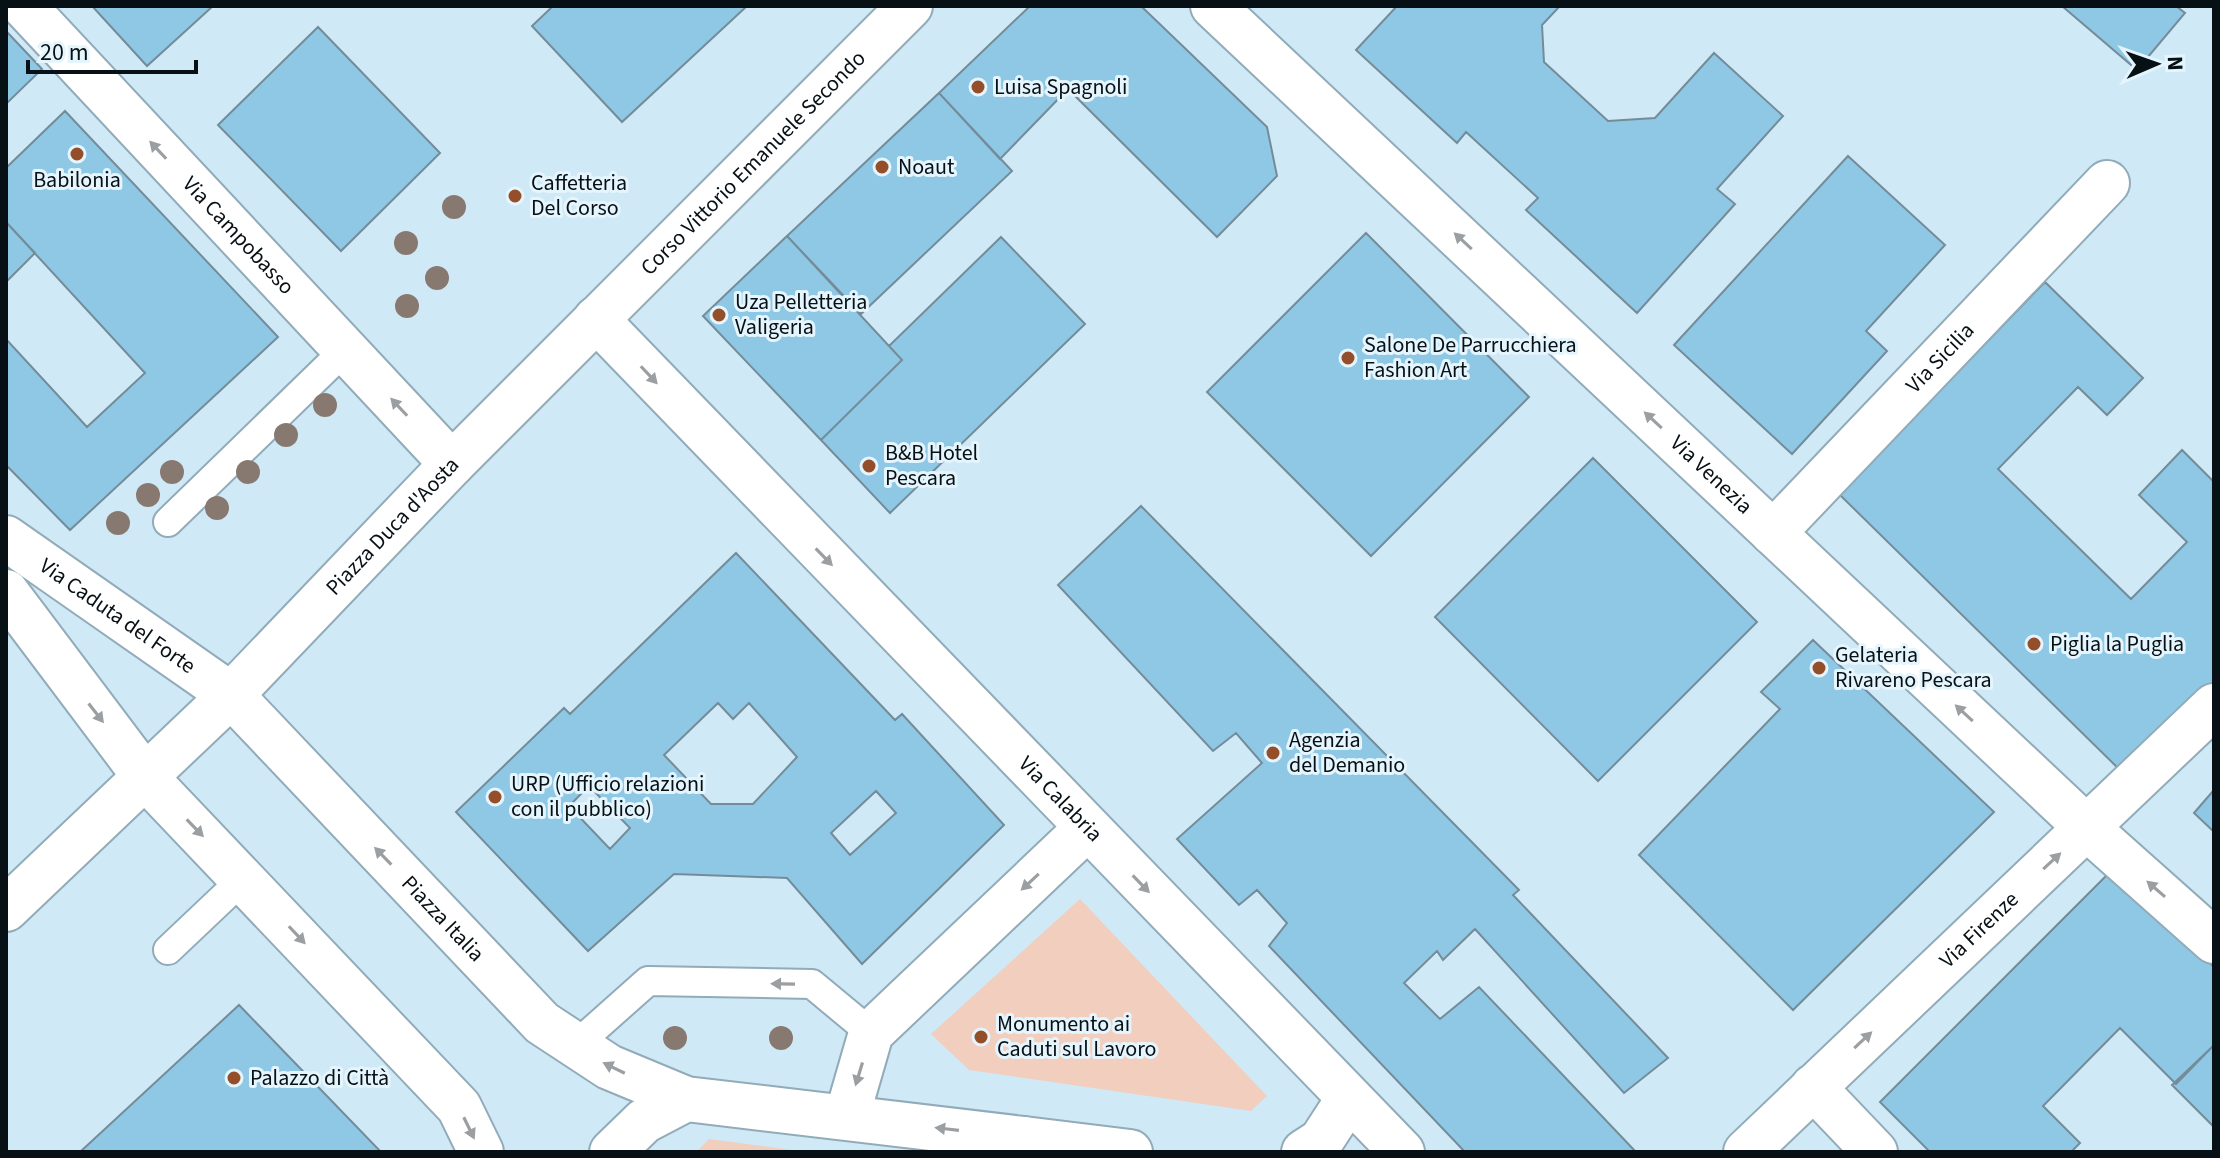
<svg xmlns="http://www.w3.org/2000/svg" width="2220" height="1158" viewBox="0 0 2220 1158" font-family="'Source Sans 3',sans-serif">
<rect width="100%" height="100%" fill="#cfe9f7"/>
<path fill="#f2cebe" d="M 1080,899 L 1267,1096 L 1251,1111 L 969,1070 L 931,1034 Z
M 709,1139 L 808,1152 L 696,1152 Z"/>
<path fill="#8fc8e5" stroke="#748c99" stroke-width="2" fill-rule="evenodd" d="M 92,6 L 213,6 L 147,66 Z
M 553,6 L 747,6 L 622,122 L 532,26 Z
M 1030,6 L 1141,6 L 1267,127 L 1277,176 L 1217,237 L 1068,89 L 1000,159 L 939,93 Z
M 1397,6 L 1560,6 L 1542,25 L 1544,62 L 1608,121 L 1655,118 L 1714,53 L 1783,116 L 1717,189 L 1735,204 L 1637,313 L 1526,210 L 1538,198 L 1466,132 L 1457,143 L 1356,50 Z
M 2062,6 L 2176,6 L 2185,13 L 2137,70 Z
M 318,27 L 440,153 L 341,251 L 218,125 Z
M 6,31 L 42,69 L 6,104 Z
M 939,93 L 1012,171 L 861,314 L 787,236 Z
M 65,111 L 278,337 L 70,530 L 6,465 L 6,339 L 87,427 L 145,373 L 6,222 L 6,168 Z
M 1848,156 L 1945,245 L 1866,331 L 1887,351 L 1792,454 L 1674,345 Z
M 6,222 L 35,253 L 6,282 Z
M 1366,233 L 1529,397 L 1371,556 L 1207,392 Z
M 787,236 L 902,360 L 821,440 L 703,316 Z
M 1001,237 L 1085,324 L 890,513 L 821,440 L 902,360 L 889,346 Z
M 2045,282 L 2143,378 L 2107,415 L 2078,387 L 1998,469 L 2131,599 L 2187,542 L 2139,495 L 2182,450 L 2214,482 L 2214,684 L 2125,775 L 1839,494 Z
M 1593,458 L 1757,622 L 1598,781 L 1435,617 Z
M 1141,506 L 1519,890 L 1513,895 L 1668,1058 L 1624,1093 L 1475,929 L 1443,960 L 1437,951 L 1404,983 L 1440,1019 L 1479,987 L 1636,1152 L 1465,1152 L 1269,946 L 1287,923 L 1257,890 L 1239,905 L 1177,839 L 1262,763 L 1236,733 L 1213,751 L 1058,585 Z
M 736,553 L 895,720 L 902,714 L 1004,825 L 862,964 L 787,878 L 674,874 L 588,951 L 456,812 L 564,708 L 570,714 ZM 718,703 L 733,719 L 749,703 L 797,757 L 753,804 L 711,804 L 664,755 ZM 589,786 L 630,828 L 610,849 L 569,806 ZM 876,791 L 896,813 L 850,855 L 831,833 Z
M 1813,640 L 1994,812 L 1793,1010 L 1639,855 L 1780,709 L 1761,692 Z
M 2213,791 L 2214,792 L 2214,832 L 2194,813 Z
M 2114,868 L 2214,967 L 2214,1045 L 2176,1084 L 2120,1028 L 2043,1106 L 2080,1143 L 2071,1152 L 1930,1152 L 1880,1102 Z
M 239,1005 L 381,1152 L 80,1152 Z
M 2214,1045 L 2214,1127 L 2172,1085 Z"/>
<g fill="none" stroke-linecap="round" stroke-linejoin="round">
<g stroke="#92abb8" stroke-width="32">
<path id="service" d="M 168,522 L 345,350
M 168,950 L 244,878
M 576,1045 L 648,981 L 812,984 L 871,1033"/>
</g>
<g stroke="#92abb8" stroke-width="48">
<g id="minor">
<path id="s1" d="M 24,6 L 452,464"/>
<path id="s2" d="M 1213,6 L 2087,828 L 2214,941"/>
<path id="s3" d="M 596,319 L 1402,1152"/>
<path id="s4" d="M 1773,533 L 2107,183"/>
<path id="s5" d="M 6,538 L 231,695"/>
<path d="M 1813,1087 L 1875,1152"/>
<path d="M 847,1116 L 871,1033 L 1087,828"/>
<path d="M 1024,1139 L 1130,1152"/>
<path d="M 1304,1152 L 1321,1141 L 1349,1098"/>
<path id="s6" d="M 1746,1152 L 2214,706"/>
</g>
</g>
<g stroke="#92abb8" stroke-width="48">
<g id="tertiary">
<path id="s7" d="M 231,695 L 542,1023 L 609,1067 L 686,1099 L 1024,1139 L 1048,1152"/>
<path d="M 146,778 L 459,1107 L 481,1152"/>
<path d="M 612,1152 L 644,1121 L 686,1099"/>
</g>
</g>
<g stroke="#92abb8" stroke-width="48">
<g id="secondary">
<path d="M 6,592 L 146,778"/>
<path id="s8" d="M 6,909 L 231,695 L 452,464 L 910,6"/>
</g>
</g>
<use href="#service" stroke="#fff" stroke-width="28"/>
<use href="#minor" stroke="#fff" stroke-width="44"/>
<use href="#tertiary" stroke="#fff" stroke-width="44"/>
<use href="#secondary" stroke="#fff" stroke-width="44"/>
</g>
<g fill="#887970">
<circle cx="454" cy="207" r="12"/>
<circle cx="406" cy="243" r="12"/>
<circle cx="437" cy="278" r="12"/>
<circle cx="407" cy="306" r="12"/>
<circle cx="325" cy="405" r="12"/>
<circle cx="286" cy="435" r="12"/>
<circle cx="172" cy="472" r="12"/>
<circle cx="248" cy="472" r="12"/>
<circle cx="148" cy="495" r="12"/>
<circle cx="217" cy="508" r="12"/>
<circle cx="118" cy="523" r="12"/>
<circle cx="675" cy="1038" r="12"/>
<circle cx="781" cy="1038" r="12"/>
</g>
<defs><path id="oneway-solid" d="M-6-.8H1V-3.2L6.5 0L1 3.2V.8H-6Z" transform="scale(2)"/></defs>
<g fill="#9c9fa1">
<use href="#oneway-solid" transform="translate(158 150) rotate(-133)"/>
<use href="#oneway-solid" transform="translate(1463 241) rotate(-137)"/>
<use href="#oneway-solid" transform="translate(649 375) rotate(47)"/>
<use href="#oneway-solid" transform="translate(399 407) rotate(-133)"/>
<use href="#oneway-solid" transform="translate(1653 420) rotate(-137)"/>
<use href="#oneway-solid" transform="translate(824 557) rotate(46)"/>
<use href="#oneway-solid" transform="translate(96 713) rotate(52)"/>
<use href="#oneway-solid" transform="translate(1964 713) rotate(-137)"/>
<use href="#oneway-solid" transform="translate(195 828) rotate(46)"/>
<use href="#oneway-solid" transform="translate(383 856) rotate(-134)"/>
<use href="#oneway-solid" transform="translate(2052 861) rotate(-43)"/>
<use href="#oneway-solid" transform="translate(1030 882) rotate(137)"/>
<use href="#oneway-solid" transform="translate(1141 884) rotate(46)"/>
<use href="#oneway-solid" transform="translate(2156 889) rotate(-139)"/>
<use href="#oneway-solid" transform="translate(297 935) rotate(47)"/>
<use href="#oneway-solid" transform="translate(783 984) rotate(-179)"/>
<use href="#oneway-solid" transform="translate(1863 1040) rotate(-43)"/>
<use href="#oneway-solid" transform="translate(614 1068) rotate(-154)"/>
<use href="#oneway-solid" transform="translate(859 1074) rotate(107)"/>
<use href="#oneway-solid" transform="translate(469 1128) rotate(64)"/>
<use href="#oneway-solid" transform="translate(947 1129) rotate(-173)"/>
</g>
<g fill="#954e2a" stroke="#e5f5fd" stroke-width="3">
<circle cx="978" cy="87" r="8"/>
<circle cx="77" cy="154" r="8"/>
<circle cx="882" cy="167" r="8"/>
<circle cx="515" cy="196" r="8"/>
<circle cx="719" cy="315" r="8"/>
<circle cx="1348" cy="358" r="8"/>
<circle cx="869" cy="466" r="8"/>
<circle cx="2034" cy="644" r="8"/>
<circle cx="1819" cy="668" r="8"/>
<circle cx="1273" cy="753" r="8"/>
<circle cx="495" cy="797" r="8"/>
<circle cx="981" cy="1037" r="8"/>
<circle cx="234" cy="1078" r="8"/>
</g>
<g text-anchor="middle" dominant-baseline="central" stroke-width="6" stroke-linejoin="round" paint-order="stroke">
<g font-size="22" fill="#071014" stroke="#e5f5fd" text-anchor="start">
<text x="994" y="87">Luisa Spagnoli</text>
<text x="898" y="167">Noaut</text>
<text x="77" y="180" text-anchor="middle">Babilonia</text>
<text x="531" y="183">Caffetteria<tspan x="531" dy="25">Del Corso</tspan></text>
<text x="735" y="302">Uza Pelletteria<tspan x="735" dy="25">Valigeria</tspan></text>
<text x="1364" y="345">Salone De Parrucchiera<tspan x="1364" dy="25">Fashion Art</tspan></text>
<text x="885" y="453">B&amp;B Hotel<tspan x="885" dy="25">Pescara</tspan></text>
<text x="2050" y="644">Piglia la Puglia</text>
<text x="1835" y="655">Gelateria<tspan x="1835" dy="25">Rivareno Pescara</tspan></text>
<text x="1289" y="740">Agenzia<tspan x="1289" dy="25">del Demanio</tspan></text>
<text x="511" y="784">URP (Ufficio relazioni<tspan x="511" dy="25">con il pubblico)</tspan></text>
<text x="997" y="1024">Monumento ai<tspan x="997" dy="25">Caduti sul Lavoro</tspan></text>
<text x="250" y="1078">Palazzo di Città</text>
</g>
<g font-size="22" fill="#071014" stroke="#e5f5fd">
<text stroke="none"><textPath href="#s8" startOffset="1056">Corso Vittorio Emanuele Secondo</textPath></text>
<text stroke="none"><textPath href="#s1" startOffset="314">Via Campobasso</textPath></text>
<text stroke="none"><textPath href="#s4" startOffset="242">Via Sicilia</textPath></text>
<text stroke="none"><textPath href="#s2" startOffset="684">Via Venezia</textPath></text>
<text stroke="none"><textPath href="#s8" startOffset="544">Piazza Duca d'Aosta</textPath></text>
<text stroke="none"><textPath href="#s5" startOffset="136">Via Caduta del Forte</textPath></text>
<text stroke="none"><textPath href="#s3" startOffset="668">Via Calabria</textPath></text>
<text stroke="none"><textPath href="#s7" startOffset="308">Piazza Italia</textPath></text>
<text stroke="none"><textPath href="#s6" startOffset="322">Via Firenze</textPath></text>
</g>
</g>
<rect width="2220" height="1158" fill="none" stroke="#071014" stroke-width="16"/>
<g transform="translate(2156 64) rotate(88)" stroke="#e5f5fd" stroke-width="6" paint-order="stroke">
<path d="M0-6L14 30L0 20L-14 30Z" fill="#071014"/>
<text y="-12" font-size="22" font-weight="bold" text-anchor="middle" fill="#071014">N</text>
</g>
<path d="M28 60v12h168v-12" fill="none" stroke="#071014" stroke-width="4"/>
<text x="40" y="60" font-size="24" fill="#071014" stroke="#e5f5fd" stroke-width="6" paint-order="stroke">20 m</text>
</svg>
